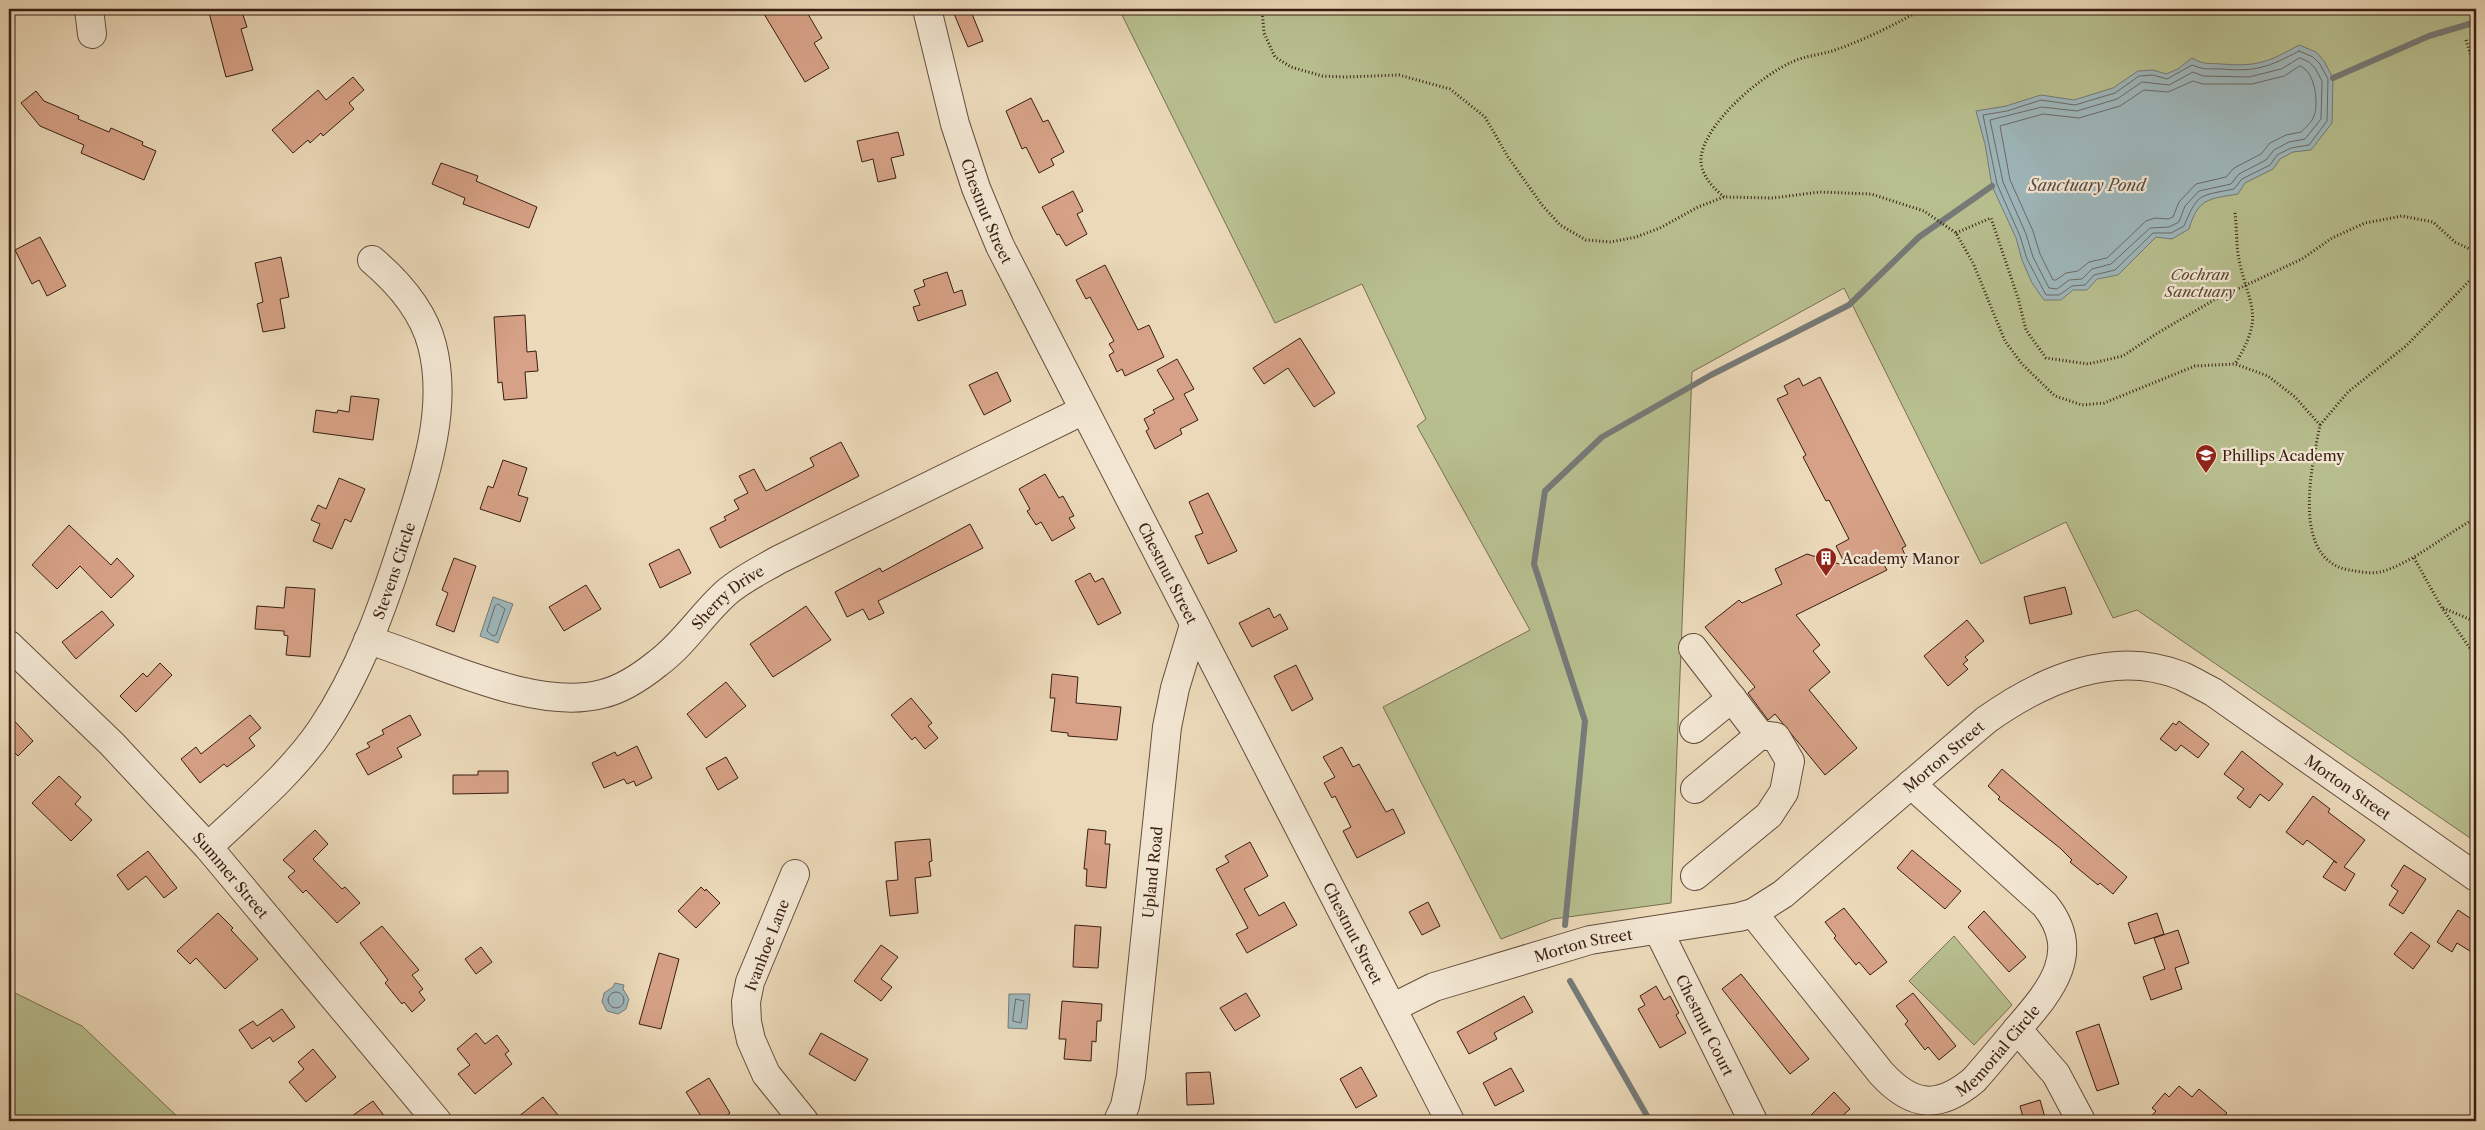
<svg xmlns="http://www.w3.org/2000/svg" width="2485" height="1130" viewBox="0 0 2485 1130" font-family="'Libre Caslon Text',serif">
<rect width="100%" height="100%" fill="#ebd9b9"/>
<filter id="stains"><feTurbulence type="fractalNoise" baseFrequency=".004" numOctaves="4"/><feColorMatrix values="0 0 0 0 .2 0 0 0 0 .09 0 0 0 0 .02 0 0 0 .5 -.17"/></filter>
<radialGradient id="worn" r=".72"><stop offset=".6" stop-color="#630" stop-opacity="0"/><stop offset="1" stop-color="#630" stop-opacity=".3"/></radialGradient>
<path fill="#b8bf8f" stroke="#786e51" d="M 1119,9 L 2476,9 L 2476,842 L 2137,610 L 2113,618 L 2066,522 L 1981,564 L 1844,288 L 1692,372 L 1671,903 L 1553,919 L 1501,939 L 1383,707 L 1530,630 L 1417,426 L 1426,419 L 1362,284 L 1275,323 Z
M 1954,936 L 2012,1005 L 1974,1045 L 1909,981 Z
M 9,990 L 82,1026 L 182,1121 L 9,1121 Z"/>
<path fill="#9eb7bb" stroke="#767a78" d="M 2299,45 L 2316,52 L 2324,61 L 2333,78 L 2332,123 L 2311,150 L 2293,152 L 2280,159 L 2273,169 L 2245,183 L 2238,194 C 2209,199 2198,198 2189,229 L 2172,239 L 2156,237 L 2118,275 L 2097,279 L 2087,290 L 2073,290 L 2061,300 L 2044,300 L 2032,283 L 2022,260 L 2016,238 L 1992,186 L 1985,144 L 1976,111 L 2006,106 L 2041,95 L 2074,100 L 2113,88 L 2138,71 L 2153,70 L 2166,74 L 2178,69 L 2192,58 C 2204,65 2209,63 2222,64 C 2256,67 2269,62 2299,45 Z
M 493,597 L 513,604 L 498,643 L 480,636 Z
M 615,983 L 624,985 L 623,989 L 629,999 L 626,1009 L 618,1014 L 607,1011 L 602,1002 L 604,993 L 613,987 Z
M 1009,994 L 1030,994 L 1027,1029 L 1008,1028 Z"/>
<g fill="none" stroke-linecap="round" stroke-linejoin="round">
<path stroke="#6c6a67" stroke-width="1" d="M 2299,51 L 2313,57 L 2320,64 L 2328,79 L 2327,121 L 2309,145 L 2291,148 L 2277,155 L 2270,165 L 2242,179 L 2234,189 C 2200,196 2198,192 2184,226 L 2171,233 L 2153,233 L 2115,270 L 2094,275 L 2085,285 L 2072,286 L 2059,295 L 2046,295 L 2027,259 L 2020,236 L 1997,184 L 1983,115 L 2007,111 L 2041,100 L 2075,105 L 2115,93 L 2139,76 L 2153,75 L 2167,79 L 2192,65 C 2208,71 2206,68 2222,69 C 2256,72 2269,67 2299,51 Z
M 2300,58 L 2309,62 L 2315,68 L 2322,81 L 2321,119 L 2305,139 L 2289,142 L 2274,150 L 2266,160 L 2239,174 L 2231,184 L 2199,191 L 2185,206 L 2179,222 L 2169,227 L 2150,228 L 2111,264 L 2092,269 L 2082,279 L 2069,280 L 2057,289 L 2049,288 L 2033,257 L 2026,234 L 2003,182 L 1990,120 L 2042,107 L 2077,111 L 2117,99 L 2142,82 L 2169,85 L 2193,72 L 2203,76 L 2249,77 L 2281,69 Z
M 2300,66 C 2315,71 2319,103 2314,116 C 2312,122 2305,128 2301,132 L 2286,135 L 2270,143 L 2261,154 L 2234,168 L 2226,177 L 2196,184 L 2179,202 L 2173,217 L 2168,219 L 2155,218 L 2146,221 L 2107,258 L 2089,262 L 2078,271 L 2066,273 L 2056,280 L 2053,280 L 2040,254 L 2033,231 L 2010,180 L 2000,126 L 2043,114 L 2079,118 L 2120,106 L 2144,90 L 2168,92 L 2193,81 L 2203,84 L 2252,84 L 2284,76 Z
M 498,604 L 505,609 L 496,635 L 493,636 L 487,631 L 495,606 Z
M608 1000a8 8 0 1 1 16 0a8 8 0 1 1-16 0Z
M 1016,999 L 1024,1001 L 1021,1023 L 1013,1021 Z"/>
<path stroke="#767a78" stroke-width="6" d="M 2333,78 L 2429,36 L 2476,22
M 1565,925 L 1585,721 L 1534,564 L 1545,491 L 1602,437 L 1711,375 L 1849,305 L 1919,237 L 1992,186
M 1570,981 L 1650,1121"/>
</g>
<path fill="#d6a186" stroke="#391e13" d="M 208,9 L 241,9 L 247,27 L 241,29 L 253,70 L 226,77 Z
M 761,9 L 805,9 L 822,38 L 814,43 L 829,68 L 805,82 Z
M 952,9 L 970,9 L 983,41 L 968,47 Z
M 353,77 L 364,90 L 349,103 L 354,109 L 323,136 L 321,133 L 310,143 L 308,140 L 293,153 L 272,130 L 318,90 L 326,100 Z
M 36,91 L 44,101 L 79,116 L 78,119 L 109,132 L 111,128 L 143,142 L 142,145 L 156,151 L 144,180 L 81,153 L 84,145 L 40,126 L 21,103 Z
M 1031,98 L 1043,122 L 1048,120 L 1064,152 L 1051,159 L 1054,165 L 1039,173 L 1026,147 L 1022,149 L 1006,111 Z
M 898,132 L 904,155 L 891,158 L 896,178 L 878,182 L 873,159 L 862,162 L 857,141 Z
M 441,163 L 478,176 L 476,181 L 537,207 L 529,228 L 463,204 L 465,198 L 432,184 Z
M 1073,191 L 1083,211 L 1077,214 L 1087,234 L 1066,246 L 1059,234 L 1057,235 L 1042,207 Z
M 40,237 L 66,286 L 47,296 L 39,280 L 32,284 L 15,250 Z
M 281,257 L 289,297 L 280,299 L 285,328 L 263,332 L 257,304 L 263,302 L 255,263 Z
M 1105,265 L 1138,330 L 1149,325 L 1164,357 L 1125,376 L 1122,369 L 1117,372 L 1109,355 L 1114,352 L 1109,344 L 1114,341 L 1090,297 L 1086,299 L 1076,280 Z
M 947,272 L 954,293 L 962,290 L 966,305 L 918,321 L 913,307 L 920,305 L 914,290 L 925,286 L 923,280 Z
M 525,315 L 527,352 L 536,351 L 538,371 L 525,372 L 527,398 L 504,400 L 502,382 L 498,383 L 494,317 Z
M 1300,338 L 1335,393 L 1314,407 L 1288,368 L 1264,384 L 1253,368 Z
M 1177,359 L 1194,389 L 1184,394 L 1198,420 L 1180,429 L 1182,434 L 1155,449 L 1146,431 L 1149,429 L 1144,419 L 1155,413 L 1153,410 L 1174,399 L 1157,370 Z
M 997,372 L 1011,401 L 984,415 L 969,385 Z
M 1820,377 L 1906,546 L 1902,548 L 1905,555 L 1884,565 L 1887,570 L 1796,615 L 1820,645 L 1813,651 L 1830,672 L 1809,690 L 1857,748 L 1825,775 L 1775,714 L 1768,720 L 1748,693 L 1755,687 L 1705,627 L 1739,600 L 1742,603 L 1782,584 L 1775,569 L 1807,554 L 1846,566 L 1836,546 L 1849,539 L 1829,500 L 1826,501 L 1803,457 L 1806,455 L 1777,399 L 1788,394 L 1784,386 L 1799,378 L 1803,386 Z
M 351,396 L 379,399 L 373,440 L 313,432 L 316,410 L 337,413 L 338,410 L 349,412 Z
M 841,442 L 859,476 L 720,548 L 710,528 L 726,520 L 724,517 L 739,509 L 734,500 L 748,493 L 739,476 L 754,469 L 766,491 L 814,466 L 810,458 Z
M 503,460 L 527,468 L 518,495 L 528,498 L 520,522 L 480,509 L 488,486 L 493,488 Z
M 1045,474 L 1059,498 L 1063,496 L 1074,516 L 1069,518 L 1075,528 L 1052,541 L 1041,522 L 1036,525 L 1027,511 L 1030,509 L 1019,489 Z
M 339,478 L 365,489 L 351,522 L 345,519 L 332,549 L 313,541 L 320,524 L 311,520 L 318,505 L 326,509 Z
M 1208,493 L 1237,551 L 1208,564 L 1195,536 L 1203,533 L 1189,502 Z
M 970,524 L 983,548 L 878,601 L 884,613 L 869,620 L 863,609 L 847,617 L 835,592 L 880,568 L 882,572 Z
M 69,525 L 111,565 L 117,558 L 134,576 L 111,598 L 80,566 L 57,589 L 32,565 Z
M 679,549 L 691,573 L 660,588 L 649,564 Z
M 454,558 L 476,566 L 454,632 L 436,625 L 448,593 L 442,590 Z
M 1090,573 L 1095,582 L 1103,578 L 1121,613 L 1098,625 L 1075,581 Z
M 586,585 L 601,609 L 564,631 L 549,607 Z
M 286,587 L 315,589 L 310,657 L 286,655 L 288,636 L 284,635 L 284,631 L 255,629 L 257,606 L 284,608 Z
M 2065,587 L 2072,614 L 2030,624 L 2024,597 Z
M 806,606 L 831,640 L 773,677 L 750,644 Z
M 1269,608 L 1274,618 L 1280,614 L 1288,629 L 1252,647 L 1239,623 Z
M 102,611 L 114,625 L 76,659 L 62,642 Z
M 1967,620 L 1984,641 L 1965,657 L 1968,660 L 1963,664 L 1968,669 L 1948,686 L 1924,656 Z
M 160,663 L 172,675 L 136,712 L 120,696 L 143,673 L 147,677 Z
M 1296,665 L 1313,699 L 1292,711 L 1274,676 Z
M 1052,674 L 1078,677 L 1076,703 L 1121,707 L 1117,740 L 1068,736 L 1068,733 L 1051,731 L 1055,698 L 1050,698 Z
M 726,682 L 746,706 L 706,738 L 687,714 Z
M 911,698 L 932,723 L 928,726 L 938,738 L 925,749 L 915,737 L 912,740 L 891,715 Z
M 9,715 L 33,741 L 18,756 L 9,747 Z
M 250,715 L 261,728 L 249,738 L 255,746 L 227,767 L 224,764 L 200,783 L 181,759 L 196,747 L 201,754 Z
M 410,715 L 421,735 L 397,748 L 402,757 L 368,775 L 356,754 L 370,747 L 367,743 L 384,734 L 382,730 Z
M 2179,721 L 2209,744 L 2198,758 L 2181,745 L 2176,751 L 2160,739 L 2173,723 L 2176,725 Z
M 637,746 L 652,778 L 636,786 L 634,781 L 627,784 L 624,779 L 604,788 L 592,763 L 615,752 L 617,756 Z
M 1342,747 L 1353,767 L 1359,764 L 1386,812 L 1393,809 L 1405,833 L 1357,858 L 1343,831 L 1351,827 L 1335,796 L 1332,798 L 1324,783 L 1335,777 L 1323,757 Z
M 2242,751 L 2283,784 L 2269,801 L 2260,794 L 2250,808 L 2237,798 L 2244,789 L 2224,774 Z
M 726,757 L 738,778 L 718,790 L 706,768 Z
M 2002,769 L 2127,877 L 2113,894 L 2100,883 L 2098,885 L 2070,862 L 2072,860 L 2060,848 L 1998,799 L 2000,797 L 1988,786 Z
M 478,771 L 508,771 L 508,793 L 453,794 L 453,775 L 478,775 Z
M 59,776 L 81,797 L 75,804 L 92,820 L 71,841 L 32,803 Z
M 2313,796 L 2330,809 L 2328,812 L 2365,840 L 2344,867 L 2355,874 L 2345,891 L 2323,877 L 2334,861 L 2337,863 L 2307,840 L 2303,845 L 2286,832 Z
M 1088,829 L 1106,831 L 1105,844 L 1110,844 L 1106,888 L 1086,886 L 1087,869 L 1084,869 Z
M 315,830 L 328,844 L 313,859 L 342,889 L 345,887 L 360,903 L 337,923 L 306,890 L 303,893 L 288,877 L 295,871 L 283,860 Z
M 930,839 L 932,861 L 929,862 L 931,876 L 915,878 L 918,913 L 890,916 L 886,881 L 898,880 L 895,842 Z
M 1250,842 L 1268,876 L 1244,889 L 1259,916 L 1284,902 L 1297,925 L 1247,953 L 1236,934 L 1248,928 L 1216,869 L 1229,862 L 1225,856 Z
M 1912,850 L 1961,891 L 1945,909 L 1897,868 Z
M 148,851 L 177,888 L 164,898 L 146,876 L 128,890 L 117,875 Z
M 2404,865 L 2426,879 L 2403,914 L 2389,905 L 2398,891 L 2391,886 Z
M 701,887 L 705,891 L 706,889 L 720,903 L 696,928 L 678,911 Z
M 1428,902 L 1440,926 L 1422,935 L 1409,912 Z
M 1844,908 L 1887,962 L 1870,975 L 1859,962 L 1856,965 L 1834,938 L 1836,936 L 1825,922 Z
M 2458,910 L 2476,922 L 2476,941 L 2470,951 L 2457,943 L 2452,952 L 2437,942 Z
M 1984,911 L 2026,957 L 2009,972 L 1968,927 Z
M 218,913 L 233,928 L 231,930 L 258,959 L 225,989 L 196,958 L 190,964 L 177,951 Z
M 2157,913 L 2164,934 L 2135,944 L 2128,923 Z
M 1075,925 L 1101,927 L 1098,968 L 1073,967 Z
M 382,926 L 419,970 L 412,975 L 423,989 L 419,992 L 425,1000 L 412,1012 L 404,1002 L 402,1004 L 385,983 L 388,980 L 360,943 Z
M 2178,930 L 2189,963 L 2175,968 L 2182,989 L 2151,1000 L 2143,977 L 2165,969 L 2154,938 Z
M 2411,932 L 2430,946 L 2413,969 L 2394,954 Z
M 881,945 L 898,957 L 881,979 L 892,987 L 881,1001 L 854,981 Z
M 481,947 L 492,962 L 476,974 L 465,959 Z
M 659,953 L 679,959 L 661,1029 L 639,1024 Z
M 1741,974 L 1809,1059 L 1790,1074 L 1722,989 Z
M 1656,986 L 1664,1000 L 1670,996 L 1679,1013 L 1676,1015 L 1686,1033 L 1660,1048 L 1638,1009 L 1645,1005 L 1640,996 Z
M 1246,993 L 1260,1016 L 1235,1031 L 1220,1008 Z
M 1913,993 L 1956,1046 L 1939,1060 L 1928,1047 L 1925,1050 L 1905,1024 L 1908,1021 L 1896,1006 Z
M 1524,996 L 1533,1012 L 1494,1033 L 1497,1039 L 1469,1054 L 1457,1032 Z
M 1062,1001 L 1102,1004 L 1101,1021 L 1097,1021 L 1096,1042 L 1092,1041 L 1091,1061 L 1064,1059 L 1066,1039 L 1059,1039 Z
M 282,1009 L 295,1027 L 273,1042 L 270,1037 L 252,1049 L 239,1030 L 253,1021 L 257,1026 Z
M 2099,1024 L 2119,1084 L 2097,1091 L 2076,1032 Z
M 476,1033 L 485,1044 L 497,1035 L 509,1051 L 505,1054 L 512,1064 L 475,1094 L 458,1074 L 470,1065 L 457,1049 Z
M 821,1033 L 868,1059 L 855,1081 L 809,1054 Z
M 313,1049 L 336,1077 L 306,1102 L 289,1082 L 304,1069 L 298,1062 Z
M 1361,1067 L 1377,1096 L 1356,1108 L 1340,1079 Z
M 1511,1068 L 1524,1091 L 1495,1106 L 1483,1083 Z
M 1210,1072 L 1214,1104 L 1187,1105 L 1186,1073 Z
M 709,1078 L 730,1113 L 726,1116 L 730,1121 L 704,1121 L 686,1092 Z
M 2179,1086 L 2192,1097 L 2199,1089 L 2227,1113 L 2219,1121 L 2147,1121 L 2156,1111 L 2152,1108 L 2165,1093 L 2169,1097 Z
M 1834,1092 L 1850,1109 L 1837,1121 L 1805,1121 Z
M 543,1097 L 563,1121 L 513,1121 Z
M 2040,1100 L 2046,1121 L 2024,1121 L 2020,1106 Z
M 373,1101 L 388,1121 L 345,1121 Z"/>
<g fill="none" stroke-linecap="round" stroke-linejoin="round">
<g stroke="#664d3c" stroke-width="30">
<g id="minor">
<path d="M 89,9 L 92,34"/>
<path id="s1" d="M 927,9 L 955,124 L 976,188 L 1000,246 L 1450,1121"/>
<path id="s2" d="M 368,640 C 435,660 534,712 602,694 C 623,689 642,676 658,663 C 685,643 702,614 727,592 C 742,579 761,570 778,560 L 1084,410"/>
<path id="s3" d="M 9,645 L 112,744 L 208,847 L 437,1121"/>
<path d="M 1693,648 L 1760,735"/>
<path d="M 1694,729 L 1732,698"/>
<path d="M 1695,789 L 1760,735 L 1776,737 L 1790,761 L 1784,792 L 1769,815 L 1695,876"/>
<path id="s4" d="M 208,847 C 247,810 291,774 321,730 C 360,672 383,606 404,541 C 424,479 449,410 432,345 C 423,310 398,282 372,260"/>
<path d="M 795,874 L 750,982 L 746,1002 L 747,1022 L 751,1040 L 766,1074 L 804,1121"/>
<path id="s5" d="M 1753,913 L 1881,1073 C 1912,1107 1938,1110 1974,1080 C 1989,1063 2004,1045 2019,1027 C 2051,990 2083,952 2045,905 L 1911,784"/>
<path id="s6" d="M 1658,930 L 1753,1121"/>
<path id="s7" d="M 1392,1008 L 1434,987 L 1590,940 L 1739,917 L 1753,913 L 1783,894 L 1986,720 C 2042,680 2114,648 2182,676 C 2193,681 2203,687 2213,692 L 2476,877"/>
<path d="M 2017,1029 L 2056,1074 L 2081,1121"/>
<path id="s8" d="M 1118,1121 L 1125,1106 L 1131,1076 L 1167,727 L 1175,688 L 1194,625"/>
</g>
</g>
<path stroke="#391e13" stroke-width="3" stroke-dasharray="1 2.5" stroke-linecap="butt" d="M 1262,9 L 1264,33 L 1275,57 L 1291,67 L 1322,76 L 1345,77 L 1399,75 L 1450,89 L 1485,117 L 1508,157 L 1542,205 L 1560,225 L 1586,240 L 1611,242 L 1636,237 L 1660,228 L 1698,207 L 1724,197 L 1773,198 L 1820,192 L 1871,194 L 1924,211 L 1956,233 L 1973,263 L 2005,341 L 2022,364 L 2055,396 L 2082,405 L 2104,403 L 2195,366 L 2235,364 L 2268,376 L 2295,397 L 2320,425 C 2312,466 2290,559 2349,570 C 2361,572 2375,575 2387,570 C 2419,558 2446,534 2476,518
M 2455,9 L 2457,14
M 2466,40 L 2476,72
M 1724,197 C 1711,186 1697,171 1702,152 C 1711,118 1761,76 1792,62 C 1804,56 1819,55 1832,51 C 1864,40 1893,26 1922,9
M 2235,213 C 2237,228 2236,245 2239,260 C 2250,309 2265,315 2235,364
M 1956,233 L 1991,218 L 2018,298 L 2026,330 L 2046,358 L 2088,364 L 2123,356 L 2156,334 L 2214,300 L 2302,259 L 2332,238 L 2365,223 L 2402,216 L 2433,222 L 2455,242 L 2476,252
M 2320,425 L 2348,392 L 2407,345 L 2476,274
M 2414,558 L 2442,608 L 2476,657
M 2443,608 L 2476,622"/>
<use href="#minor" stroke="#f2e6d2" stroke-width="28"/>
</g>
<defs>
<g id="school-pin" transform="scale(1.125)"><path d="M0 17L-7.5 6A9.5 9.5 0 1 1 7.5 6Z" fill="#8f2418" stroke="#f2e6d2"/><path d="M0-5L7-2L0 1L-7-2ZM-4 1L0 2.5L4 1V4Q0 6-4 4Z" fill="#fff"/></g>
<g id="building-pin" transform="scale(1.125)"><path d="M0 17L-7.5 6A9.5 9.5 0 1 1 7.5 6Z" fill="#8f2418" stroke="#f2e6d2"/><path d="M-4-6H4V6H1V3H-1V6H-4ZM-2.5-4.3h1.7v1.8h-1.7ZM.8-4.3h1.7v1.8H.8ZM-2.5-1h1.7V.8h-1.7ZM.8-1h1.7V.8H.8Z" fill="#fff"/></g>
</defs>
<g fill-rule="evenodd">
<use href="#school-pin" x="2206" y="455"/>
<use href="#building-pin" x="1826" y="558"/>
</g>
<g text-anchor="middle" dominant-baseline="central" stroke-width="4.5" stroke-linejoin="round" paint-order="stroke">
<g font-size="15" fill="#391e13" stroke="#f2e6d2">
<text stroke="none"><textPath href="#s1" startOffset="211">Chestnut Street</textPath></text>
<text stroke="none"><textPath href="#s4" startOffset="339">Stevens Circle</textPath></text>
<text stroke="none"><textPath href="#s1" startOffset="616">Chestnut Street</textPath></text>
<text stroke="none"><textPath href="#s2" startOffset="404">Sherry Drive</textPath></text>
<text stroke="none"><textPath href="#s7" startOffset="622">Morton Street</textPath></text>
<text stroke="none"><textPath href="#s7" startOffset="1088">Morton Street</textPath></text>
<text stroke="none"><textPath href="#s8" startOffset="252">Upland Road</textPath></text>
<text stroke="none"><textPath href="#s3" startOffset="320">Summer Street</textPath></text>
<text stroke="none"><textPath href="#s1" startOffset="1021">Chestnut Street</textPath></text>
<text transform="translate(767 945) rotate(-69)">Ivanhoe Lane</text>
<text stroke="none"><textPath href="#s7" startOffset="202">Morton Street</textPath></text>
<text stroke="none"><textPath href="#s6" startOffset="106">Chestnut Court</textPath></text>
<text stroke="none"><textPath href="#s5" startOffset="350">Memorial Circle</textPath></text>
</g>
<g font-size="15" font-style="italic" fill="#594632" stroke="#f2e6d2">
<text x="2200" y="274">Cochran<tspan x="2200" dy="17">Sanctuary</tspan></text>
</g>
<g font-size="15" fill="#391e13" stroke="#f2e6d2" text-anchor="start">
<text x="2222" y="455">Phillips Academy</text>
<text x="1842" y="558">Academy Manor</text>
</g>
<g font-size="16" font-style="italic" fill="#574c45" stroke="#f2e6d2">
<text x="2087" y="185">Sanctuary Pond</text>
</g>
</g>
<rect width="2485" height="1130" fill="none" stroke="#ebd9b9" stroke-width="30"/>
<rect x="10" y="10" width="2465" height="1110" fill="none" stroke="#391e13" stroke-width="2.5"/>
<rect x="15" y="15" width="2455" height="1100" fill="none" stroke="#391e13"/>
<rect width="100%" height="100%" filter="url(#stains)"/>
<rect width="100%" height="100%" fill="url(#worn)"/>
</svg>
